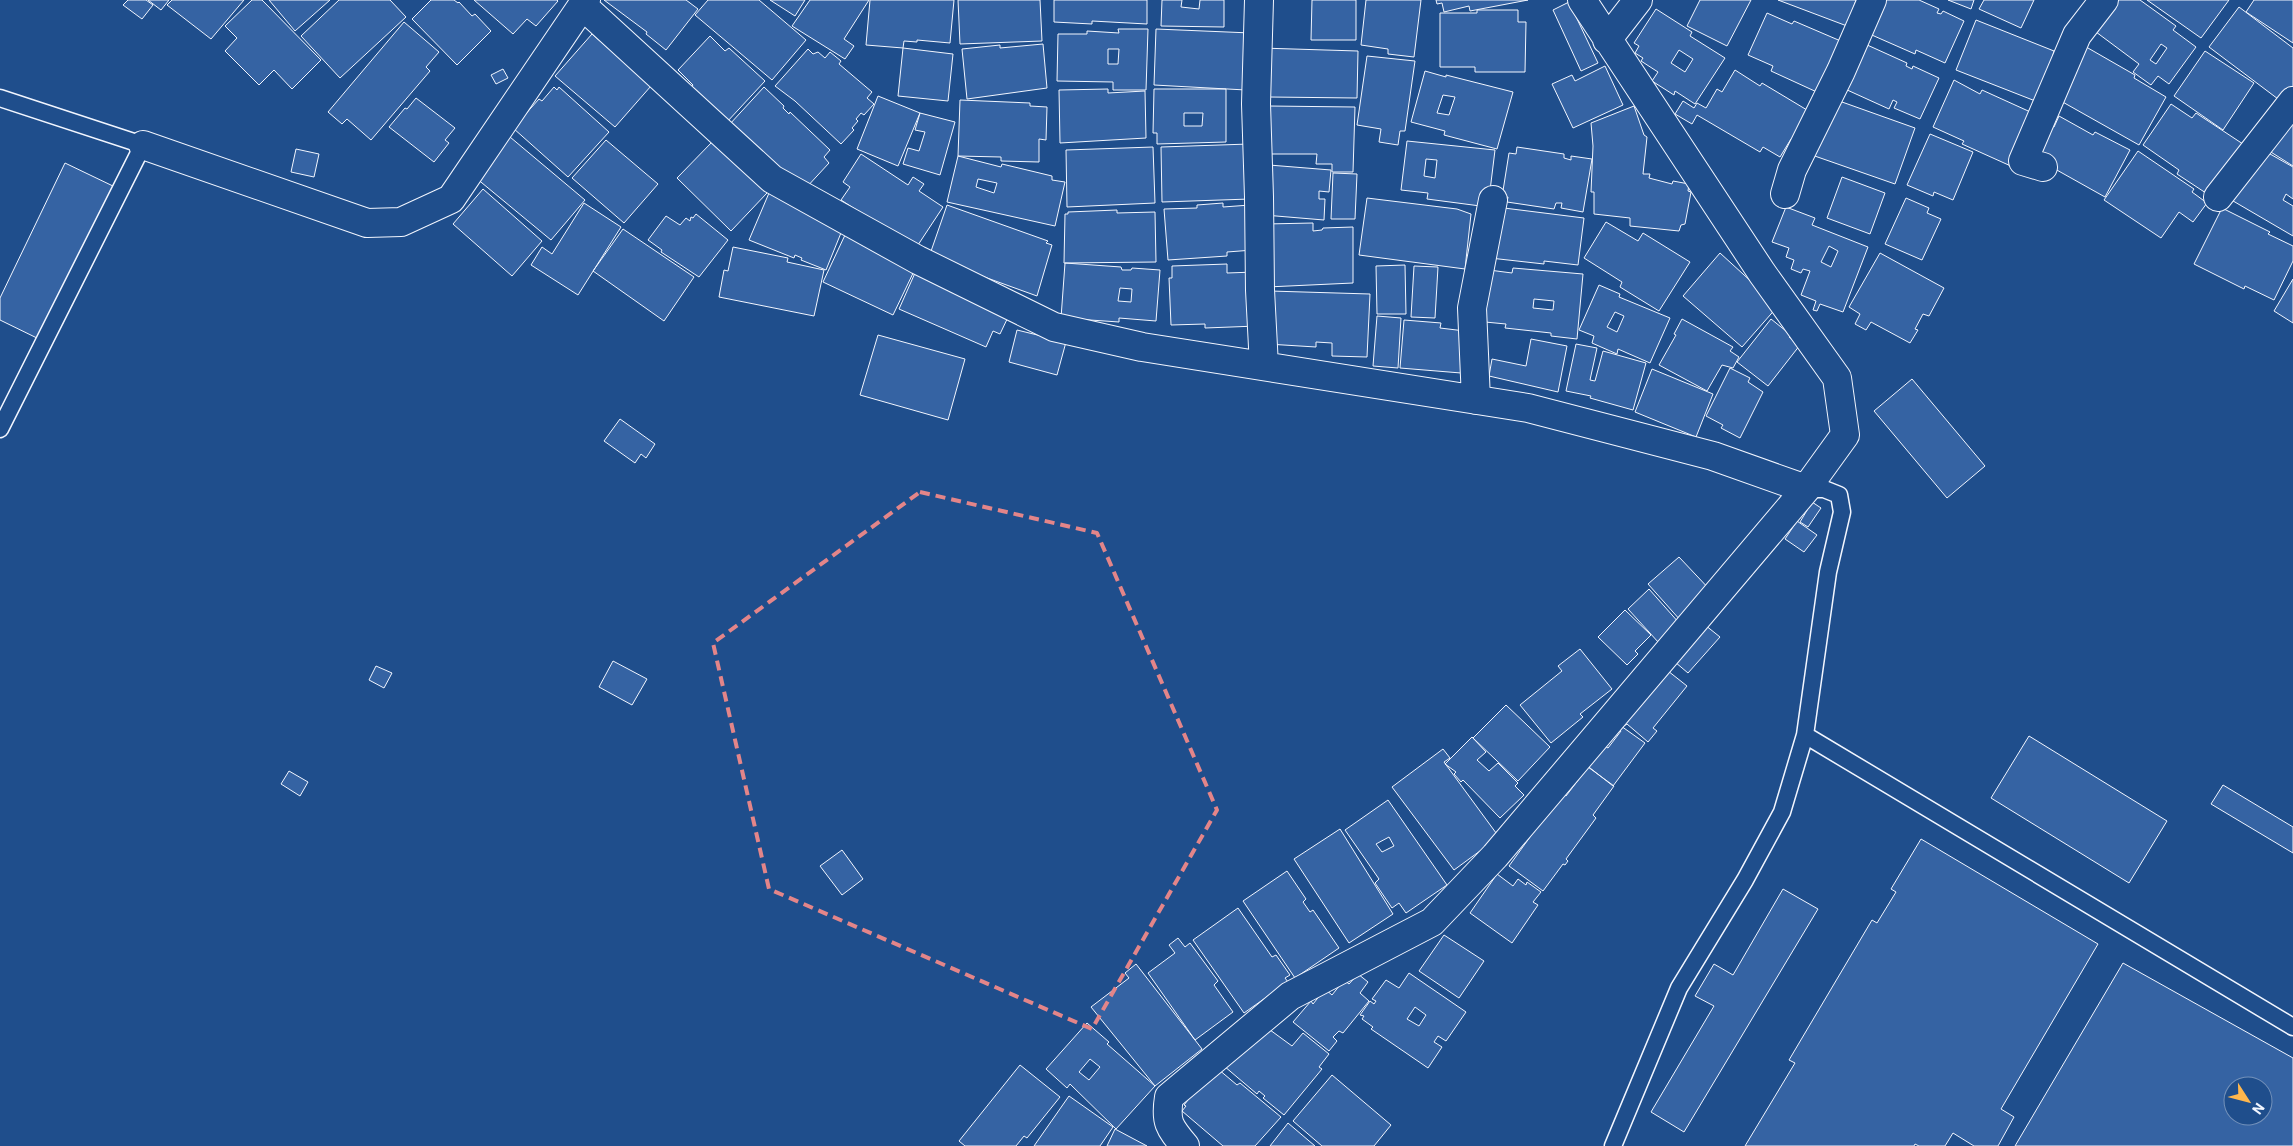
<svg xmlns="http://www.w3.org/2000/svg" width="2293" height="1146" viewBox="0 0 2293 1146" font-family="Roboto,sans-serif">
<rect width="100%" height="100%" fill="#1f4e8c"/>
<path fill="#3563a3" stroke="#f2f6ff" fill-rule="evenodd" d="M 128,0 L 146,0 L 153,5 L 142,19 L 123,5 Z
M 148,0 L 169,0 L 161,10 Z
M 172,0 L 244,0 L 211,39 L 167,5 Z
M 252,0 L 262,0 L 321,60 L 292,89 L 274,70 L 259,85 L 225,51 L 237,38 L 225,26 Z
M 269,0 L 330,0 L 295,31 Z
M 339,0 L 390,0 L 406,17 L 340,78 L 301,36 Z
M 431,0 L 454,0 L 458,3 L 459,2 L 472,16 L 475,14 L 491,31 L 457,65 L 412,19 Z
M 474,0 L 557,0 L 558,1 L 536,26 L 527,19 L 513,34 Z
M 604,0 L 686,0 L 698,9 L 666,50 L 646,34 L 647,32 Z
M 708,0 L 759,0 L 806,40 L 772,80 L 695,15 Z
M 770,0 L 805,0 L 795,16 Z
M 810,0 L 869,0 L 844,39 L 854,46 L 845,59 L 792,26 Z
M 870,0 L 954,0 L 950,43 L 917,40 L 917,42 L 904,41 L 903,48 L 866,45 Z
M 958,0 L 1040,0 L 1042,41 L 960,44 Z
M 1054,0 L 1147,0 L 1147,24 L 1092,21 L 1092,24 L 1054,22 Z
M 1162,0 L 1182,0 L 1181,7 L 1199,9 L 1200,0 L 1224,0 L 1224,27 L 1161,26 Z
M 1312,0 L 1356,0 L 1356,40 L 1311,40 Z
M 1366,0 L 1421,0 L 1414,57 L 1388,54 L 1388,49 L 1361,45 Z
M 1436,0 L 1528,0 L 1470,11 L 1469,6 L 1444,12 L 1442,3 L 1437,4 Z
M 1700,0 L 1751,0 L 1727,46 L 1687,26 Z
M 1778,0 L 1856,0 L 1847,26 Z
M 1880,0 L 1919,0 L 1939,9 L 1937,13 L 1941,14 L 1943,11 L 1964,21 L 1945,63 L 1916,50 L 1915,54 L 1865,32 Z
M 1948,0 L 1974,0 L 1971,9 Z
M 1984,0 L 2034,0 L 2021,28 L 1979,9 Z
M 2103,0 L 2140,0 L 2176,26 L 2173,30 L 2196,47 L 2169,84 L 2158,76 L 2151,85 L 2133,72 L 2139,64 L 2092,29 ZM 2161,44 L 2167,48 L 2156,64 L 2150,60 Z
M 2147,0 L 2229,0 L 2201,38 Z
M 2254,0 L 2293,0 L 2293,43 L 2246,12 Z
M 1569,2 L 1598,63 L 1581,71 L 1553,10 Z
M 2239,7 L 2293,48 L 2293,92 L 2282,102 L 2209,47 Z
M 1656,9 L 1692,32 L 1690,36 L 1725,58 L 1695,104 L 1675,91 L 1674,95 L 1652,81 L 1658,72 L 1641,61 L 1643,58 L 1635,53 L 1639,46 L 1634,43 ZM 1679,50 L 1693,59 L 1685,72 L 1671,63 Z
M 1477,10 L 1518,10 L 1518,22 L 1526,22 L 1525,72 L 1475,72 L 1475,67 L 1440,67 L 1440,13 L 1477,13 Z
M 1767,13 L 1792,24 L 1794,21 L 1843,42 L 1819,93 L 1771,71 L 1773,66 L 1748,55 Z
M 1976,20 L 2054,51 L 2053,55 L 2061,59 L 2043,104 L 1956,70 Z
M 404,22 L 439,52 L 426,67 L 430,71 L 371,140 L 347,119 L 342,124 L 328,112 Z
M 1118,29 L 1148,29 L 1146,90 L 1113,90 L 1113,82 L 1057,81 L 1058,34 L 1087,34 L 1087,31 L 1119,33 ZM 1108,49 L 1119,49 L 1118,64 L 1108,64 Z
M 1156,29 L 1251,33 L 1246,90 L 1154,85 Z
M 592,34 L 651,86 L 615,127 L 555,76 Z
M 710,36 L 725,51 L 729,48 L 765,81 L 726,123 L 690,89 L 693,85 L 678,70 Z
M 1043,44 L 1047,88 L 967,99 L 962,49 L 1000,45 L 1000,48 Z
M 1865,44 L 1907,63 L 1906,66 L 1912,69 L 1913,66 L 1939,78 L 1920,119 L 1894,108 L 1897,102 L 1893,100 L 1889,109 L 1845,89 Z
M 2081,44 L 2135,75 L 2134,78 L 2166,97 L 2139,145 L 2052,96 Z
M 903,48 L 953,54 L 948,101 L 898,96 Z
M 1260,48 L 1358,51 L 1357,98 L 1269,97 Z
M 808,49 L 813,54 L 818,52 L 825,58 L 830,52 L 841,61 L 839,64 L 872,92 L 867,98 L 874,104 L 864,115 L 861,113 L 856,119 L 858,121 L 852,128 L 854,130 L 841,144 L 795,101 L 775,86 Z
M 2205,51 L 2254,83 L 2223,130 L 2174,96 Z
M 1367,56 L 1415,61 L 1405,131 L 1400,131 L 1398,145 L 1379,142 L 1381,129 L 1357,125 Z
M 1605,66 L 1623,105 L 1573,128 L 1552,84 L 1572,75 L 1575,81 Z
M 503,69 L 508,78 L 496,84 L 491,75 Z
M 1735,70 L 1760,86 L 1762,83 L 1812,113 L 1795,141 L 1791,139 L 1780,157 L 1763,147 L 1760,152 L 1697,115 L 1692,124 L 1675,114 L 1683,101 L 1694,108 L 1697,103 L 1706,108 L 1717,89 L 1722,92 Z
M 1425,71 L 1446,77 L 1446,75 L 1513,92 L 1497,149 L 1444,135 L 1445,131 L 1411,122 ZM 1443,95 L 1455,97 L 1449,115 L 1437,113 Z
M 1954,80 L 1980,94 L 1982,90 L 2037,115 L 2013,167 L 1962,144 L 1964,141 L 1933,127 Z
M 554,87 L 557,90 L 559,87 L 609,132 L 568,177 L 513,128 L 539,99 L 542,101 Z
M 764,87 L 784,106 L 783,108 L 789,114 L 790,112 L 830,150 L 824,157 L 829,163 L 805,189 L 754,149 L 757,146 L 750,140 L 749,142 L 729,125 Z
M 1108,89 L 1108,93 L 1145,91 L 1146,138 L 1060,143 L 1059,90 Z
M 1154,89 L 1226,89 L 1226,142 L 1157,144 L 1157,133 L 1153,133 ZM 1184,113 L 1203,113 L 1202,126 L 1184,126 Z
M 878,96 L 920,113 L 898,166 L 857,149 Z
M 1828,97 L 1915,128 L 1895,184 L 1809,154 Z
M 416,98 L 455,128 L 445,140 L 449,143 L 434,162 L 389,127 L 405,108 L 407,109 Z
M 960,100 L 1030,103 L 1030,106 L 1047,107 L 1046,140 L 1039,139 L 1039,162 L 1001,161 L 1001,157 L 958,156 Z
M 2171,104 L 2192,118 L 2196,113 L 2246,146 L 2212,197 L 2177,174 L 2179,170 L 2143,145 Z
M 1268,106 L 1355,107 L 1353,172 L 1332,172 L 1332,164 L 1316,164 L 1317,154 L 1268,154 Z
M 1634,106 L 1644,135 L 1647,137 L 1643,174 L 1650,174 L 1649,178 L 1672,184 L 1673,181 L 1689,184 L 1688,191 L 1691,192 L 1685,224 L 1681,225 L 1679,231 L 1630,226 L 1630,218 L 1594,214 L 1594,192 L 1591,192 L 1593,146 L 1591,123 Z
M 2293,107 L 2293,166 L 2266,149 Z
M 920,113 L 955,122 L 940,175 L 903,164 L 908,148 L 919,151 L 925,132 L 915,130 Z
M 2059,116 L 2093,135 L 2095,132 L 2130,150 L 2105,197 L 2030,155 L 2046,123 L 2054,127 Z
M 1930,134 L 1973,152 L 1953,200 L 1934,192 L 1933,196 L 1907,185 Z
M 510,137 L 585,200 L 551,240 L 476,178 Z
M 606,140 L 658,184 L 624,223 L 572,178 Z
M 713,141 L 767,193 L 731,231 L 677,178 Z
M 1407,141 L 1495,150 L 1488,207 L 1427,199 L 1428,193 L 1401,190 ZM 1426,159 L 1437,160 L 1435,178 L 1424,176 Z
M 1249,144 L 1250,199 L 1162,202 L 1161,147 Z
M 1153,147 L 1155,203 L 1067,207 L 1066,150 Z
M 1517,147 L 1564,154 L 1564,158 L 1571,160 L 1571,156 L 1592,159 L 1583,212 L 1561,208 L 1562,203 L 1556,203 L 1554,209 L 1507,202 L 1508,197 L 1502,197 L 1509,153 L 1516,154 Z
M 296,149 L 319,154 L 314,177 L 291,172 Z
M 2263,150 L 2293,167 L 2293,199 L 2286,194 L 2283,200 L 2293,206 L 2293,236 L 2228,198 Z
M 2138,151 L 2194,189 L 2192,192 L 2207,203 L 2193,222 L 2179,212 L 2161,238 L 2104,200 Z
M 861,154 L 908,185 L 913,177 L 924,184 L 919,191 L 943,207 L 916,248 L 841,200 L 850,187 L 843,182 Z
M 958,156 L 1001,167 L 1002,164 L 1052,176 L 1052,180 L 1065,182 L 1055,226 L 947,202 ZM 978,179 L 997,183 L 994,193 L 976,187 Z
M 65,163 L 115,187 L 41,340 L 0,320 L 0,298 Z
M 1269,165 L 1331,170 L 1329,192 L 1319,191 L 1319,199 L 1325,199 L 1324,220 L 1264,215 Z
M 1333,173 L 1357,174 L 1355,219 L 1331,219 Z
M 1842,177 L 1885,193 L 1870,234 L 1827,218 Z
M 483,189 L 542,241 L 512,276 L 453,224 Z
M 769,193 L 845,223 L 826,270 L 801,260 L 802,258 L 795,255 L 794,258 L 749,240 Z
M 1367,198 L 1457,209 L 1471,214 L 1465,269 L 1359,255 Z
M 1906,198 L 1929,208 L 1927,213 L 1941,219 L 1922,260 L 1885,244 Z
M 584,203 L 621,227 L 578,295 L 531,265 L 542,247 L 552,254 Z
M 1223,203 L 1223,207 L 1250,205 L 1253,250 L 1227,252 L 1227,256 L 1168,260 L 1164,209 L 1197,208 L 1197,205 Z
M 947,205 L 1048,241 L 1046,243 L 1052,245 L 1037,296 L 929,257 Z
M 1496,207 L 1584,218 L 1578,265 L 1544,261 L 1544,264 L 1490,258 Z
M 1786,207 L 1815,218 L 1812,225 L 1868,247 L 1843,312 L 1820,304 L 1817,311 L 1813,310 L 1816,301 L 1801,295 L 1810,271 L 1803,269 L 1801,273 L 1791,269 L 1794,260 L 1786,257 L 1789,248 L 1772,242 ZM 1829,246 L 1838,251 L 1831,267 L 1821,262 Z
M 2222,208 L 2270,232 L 2268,234 L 2293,246 L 2293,261 L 2274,300 L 2245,286 L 2244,289 L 2194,264 Z
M 1117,210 L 1117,213 L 1155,212 L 1156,262 L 1064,263 L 1065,214 L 1068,214 L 1068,212 Z
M 696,214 L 728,240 L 699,277 L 661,252 L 662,250 L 648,240 L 666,216 L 680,225 L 686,218 L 690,221 L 691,217 L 693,218 Z
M 1606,222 L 1638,241 L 1643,233 L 1690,262 L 1659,311 L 1620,287 L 1622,282 L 1584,258 Z
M 1313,223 L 1313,231 L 1322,230 L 1323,228 L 1353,227 L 1353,283 L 1267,287 L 1266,224 Z
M 623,229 L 694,277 L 664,321 L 593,271 Z
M 845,235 L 916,267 L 893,315 L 823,282 Z
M 733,247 L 788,258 L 787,262 L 824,270 L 814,316 L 719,297 L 724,270 L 728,271 Z
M 1720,253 L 1778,306 L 1742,347 L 1683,296 Z
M 1880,253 L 1944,288 L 1929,316 L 1923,314 L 1915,329 L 1918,330 L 1910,343 L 1871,322 L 1866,330 L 1855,324 L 1860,314 L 1849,307 Z
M 1065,263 L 1121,267 L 1122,270 L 1131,270 L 1132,268 L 1160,270 L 1156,321 L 1119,318 L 1119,322 L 1061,318 ZM 1120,288 L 1132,289 L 1131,302 L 1118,301 Z
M 919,264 L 1010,313 L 1000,334 L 993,331 L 986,347 L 899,309 Z
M 1227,264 L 1227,273 L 1255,272 L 1257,326 L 1205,328 L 1205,324 L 1171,325 L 1169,278 L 1172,278 L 1172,266 Z
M 1405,265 L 1406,314 L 1377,314 L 1376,266 Z
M 1414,266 L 1438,267 L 1435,318 L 1411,317 Z
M 1513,268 L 1583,274 L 1577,339 L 1551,336 L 1551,333 L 1505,328 L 1506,324 L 1485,322 L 1489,270 L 1512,273 ZM 1534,299 L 1554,301 L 1553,310 L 1533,308 Z
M 2293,279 L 2293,323 L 2274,311 Z
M 1599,285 L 1620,294 L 1619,297 L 1670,318 L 1650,363 L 1618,349 L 1617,354 L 1592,343 L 1594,336 L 1579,330 ZM 1615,312 L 1624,316 L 1617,332 L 1607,327 Z
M 1270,291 L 1370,294 L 1367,357 L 1332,356 L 1332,343 L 1316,342 L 1316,347 L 1267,344 Z
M 1377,316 L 1401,318 L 1398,368 L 1373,366 Z
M 1682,319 L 1733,347 L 1730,351 L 1739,357 L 1733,368 L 1722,365 L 1707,391 L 1659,365 L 1676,335 L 1674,334 Z
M 1771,319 L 1791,335 L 1789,337 L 1800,345 L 1768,386 L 1737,362 Z
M 1404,320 L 1441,323 L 1440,328 L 1465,331 L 1461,373 L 1400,368 Z
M 1017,330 L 1066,342 L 1057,375 L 1009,362 Z
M 878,335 L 965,359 L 948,420 L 860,395 Z
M 1531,339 L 1567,346 L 1558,392 L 1489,376 L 1492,359 L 1526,366 Z
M 1576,344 L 1597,348 L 1590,380 L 1595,381 L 1603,351 L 1646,363 L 1633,410 L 1590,398 L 1591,396 L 1566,391 Z
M 1730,368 L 1750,378 L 1748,382 L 1763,392 L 1740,438 L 1721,428 L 1723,425 L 1706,416 Z
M 1652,369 L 1713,394 L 1696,437 L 1635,412 Z
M 1912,379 L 1985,466 L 1947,498 L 1874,411 Z
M 620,419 L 655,444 L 646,458 L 641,454 L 635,463 L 604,441 Z
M 1812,502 L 1821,508 L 1808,527 L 1800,522 Z
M 1797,521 L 1817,535 L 1804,552 L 1785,539 Z
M 1679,557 L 1713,593 L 1681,621 L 1648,584 Z
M 1649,589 L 1680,624 L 1659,643 L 1628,609 Z
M 1625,610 L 1651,635 L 1635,651 L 1638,654 L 1627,665 L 1598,637 Z
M 1705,625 L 1720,637 L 1688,673 L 1675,662 Z
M 1580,649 L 1612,689 L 1580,714 L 1583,717 L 1551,743 L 1520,705 L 1562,671 L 1558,666 Z
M 613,661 L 647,679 L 632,705 L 599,687 Z
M 376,666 L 392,673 L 384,688 L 369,680 Z
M 1663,667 L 1687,686 L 1653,728 L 1657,731 L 1648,742 L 1627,724 L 1624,726 L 1622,725 Z
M 1506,705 L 1550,747 L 1518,781 L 1473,738 Z
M 1621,726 L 1645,743 L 1613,786 L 1585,764 L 1600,743 L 1608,748 L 1621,731 L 1619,729 Z
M 2029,736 L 2167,821 L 2129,883 L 1991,798 Z
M 1472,737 L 1486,752 L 1477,760 L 1489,771 L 1498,763 L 1518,783 L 1515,786 L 1524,795 L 1500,818 L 1463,780 L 1461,782 L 1454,774 L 1456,772 L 1445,764 Z
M 1443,749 L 1450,758 L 1444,762 L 1499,837 L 1454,870 L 1392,787 Z
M 1588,767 L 1614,786 L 1593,815 L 1596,818 L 1566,859 L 1568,861 L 1565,865 L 1563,864 L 1543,891 L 1509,866 L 1530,837 L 1528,836 L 1561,792 L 1566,796 Z
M 289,771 L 308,782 L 300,796 L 281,784 Z
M 2223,785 L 2293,827 L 2293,853 L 2211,804 Z
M 1388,800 L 1447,885 L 1406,913 L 1399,903 L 1392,908 L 1375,883 L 1379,879 L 1345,830 ZM 1389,837 L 1394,846 L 1382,852 L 1376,844 Z
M 1340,829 L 1393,914 L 1349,943 L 1294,859 Z
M 1921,839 L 2098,944 L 2001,1109 L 2014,1117 L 1998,1146 L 1974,1146 L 1953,1133 L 1945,1146 L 1919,1146 L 1915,1144 L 1914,1146 L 1745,1146 L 1795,1063 L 1789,1060 L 1872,920 L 1877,923 L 1896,892 L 1891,889 Z
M 842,850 L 863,879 L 842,895 L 820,866 Z
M 1287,871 L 1306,899 L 1303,902 L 1310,912 L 1313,910 L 1339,948 L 1295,978 L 1243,901 Z
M 1497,874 L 1513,886 L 1518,879 L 1526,885 L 1527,882 L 1541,892 L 1533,902 L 1538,905 L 1512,943 L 1470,913 Z
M 1783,889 L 1818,909 L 1684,1132 L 1651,1112 L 1714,1006 L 1695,996 L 1714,964 L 1733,975 Z
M 1238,908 L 1272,957 L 1276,955 L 1290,975 L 1285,978 L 1288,982 L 1244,1013 L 1193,940 Z
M 1444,935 L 1484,961 L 1459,998 L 1419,971 Z
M 1178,938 L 1185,947 L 1190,943 L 1218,981 L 1214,985 L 1233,1012 L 1195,1040 L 1148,973 L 1175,953 L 1169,945 Z
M 2123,963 L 2293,1058 L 2293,1146 L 2015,1146 ZM 2233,1086 L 2263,1086 L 2263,1116 L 2233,1116 Z
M 1136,964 L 1202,1049 L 1155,1086 L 1091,1007 L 1129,978 L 1125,973 Z
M 1409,973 L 1466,1012 L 1446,1041 L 1438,1036 L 1434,1042 L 1442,1047 L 1428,1068 L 1371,1029 L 1373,1027 L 1362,1019 L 1364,1016 L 1360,1015 L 1370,1001 L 1374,1004 L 1376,1001 L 1372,999 L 1386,980 L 1399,988 ZM 1415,1007 L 1426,1015 L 1419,1026 L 1407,1019 Z
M 1358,974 L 1368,982 L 1360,993 L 1369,1001 L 1343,1033 L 1339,1031 L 1333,1037 L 1337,1041 L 1329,1051 L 1293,1022 L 1311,1001 L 1313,1004 L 1325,989 L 1332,995 L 1344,980 L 1349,984 Z
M 1087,1023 L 1109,1042 L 1107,1044 L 1155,1086 L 1116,1129 L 1070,1084 L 1067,1088 L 1046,1069 ZM 1090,1059 L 1100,1067 L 1089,1080 L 1079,1072 Z
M 1266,1027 L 1292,1046 L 1303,1033 L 1329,1054 L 1319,1067 L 1322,1069 L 1284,1115 L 1263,1098 L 1265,1096 L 1259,1091 L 1257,1094 L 1224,1066 Z
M 1020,1065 L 1060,1097 L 1027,1138 L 1024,1136 L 1016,1146 L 965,1146 L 959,1141 Z
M 1218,1069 L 1237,1085 L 1240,1083 L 1281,1117 L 1255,1146 L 1223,1146 L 1182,1111 L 1186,1106 L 1184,1105 L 1199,1086 Z
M 1332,1075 L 1391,1125 L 1374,1146 L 1322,1146 L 1293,1121 Z
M 1069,1096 L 1113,1127 L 1100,1146 L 1034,1146 Z
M 1288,1123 L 1315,1146 L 1270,1146 Z
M 1115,1129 L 1147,1146 L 1107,1146 Z"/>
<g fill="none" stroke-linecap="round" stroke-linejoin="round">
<g stroke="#f2f6ff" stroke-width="19">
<path id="lane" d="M 0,98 L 143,145 L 0,429
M 1805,735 L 2293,1027
M 1613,1146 L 1679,988 L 1745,880 L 1782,812 L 1805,735 L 1828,572 L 1842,512 L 1839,495 L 1824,489 L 1806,489"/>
</g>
<g stroke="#f2f6ff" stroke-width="30">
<path id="street" d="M 1259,0 L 1256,104 L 1259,197 L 1260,290 L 1264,366
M 583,6 L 772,179 L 918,260 L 1054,327 L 1142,347 L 1528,408 L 1713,456 L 1806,489 L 1845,435 L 1837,378 L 1762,273 L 1582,0
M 1607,40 L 1638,0
M 143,145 L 367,223 L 401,222 L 451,199 L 586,0
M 2043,167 L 2023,161 L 2077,35 L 2104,0
M 1785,194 L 1792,170 L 1841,71 L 1872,0
M 2218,197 L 2293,101
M 1476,400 L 1472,308 L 1493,200
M 1185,1146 C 1169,1127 1165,1122 1169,1097 L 1290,996 L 1432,922 L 1495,856 L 1806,489"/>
</g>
<use href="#lane" stroke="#1f4e8c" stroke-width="16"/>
<use href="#street" stroke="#1f4e8c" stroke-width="28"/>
</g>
<path fill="none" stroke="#e38589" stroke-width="4" stroke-dasharray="10 6" stroke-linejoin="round" d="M 920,492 L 1097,533 L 1217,810 L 1092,1029 L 769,889 L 713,643 Z"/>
<g transform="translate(2248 1101) rotate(126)"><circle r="24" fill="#1f4e8c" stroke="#7391ba"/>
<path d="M0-4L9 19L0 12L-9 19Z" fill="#ffb74d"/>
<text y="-8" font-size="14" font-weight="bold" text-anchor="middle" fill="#f2f6ff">N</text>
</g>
</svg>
